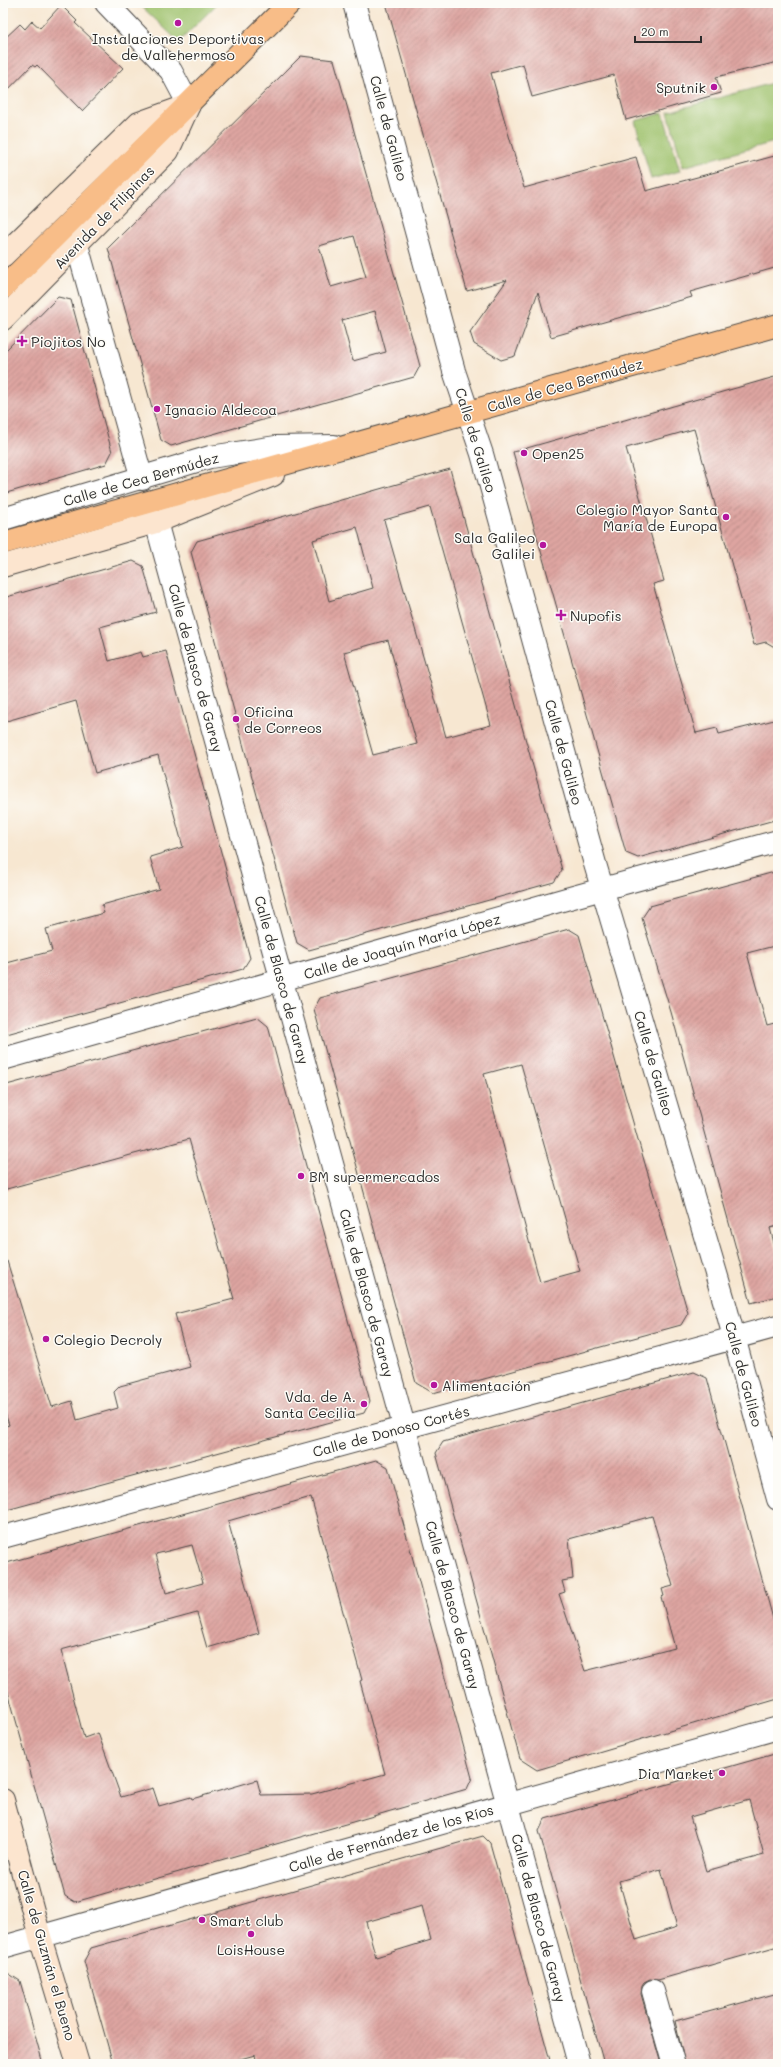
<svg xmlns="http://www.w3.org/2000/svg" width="781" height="2067" viewBox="0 0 781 2067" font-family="Mali,sans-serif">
<defs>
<pattern id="building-hatch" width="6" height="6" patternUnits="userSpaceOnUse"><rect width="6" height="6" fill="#dea5a1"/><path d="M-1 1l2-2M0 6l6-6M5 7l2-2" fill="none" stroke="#b48783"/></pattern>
</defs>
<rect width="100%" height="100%" fill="#fdfcf7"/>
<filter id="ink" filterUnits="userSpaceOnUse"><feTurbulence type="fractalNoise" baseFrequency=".025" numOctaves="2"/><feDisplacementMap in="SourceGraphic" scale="8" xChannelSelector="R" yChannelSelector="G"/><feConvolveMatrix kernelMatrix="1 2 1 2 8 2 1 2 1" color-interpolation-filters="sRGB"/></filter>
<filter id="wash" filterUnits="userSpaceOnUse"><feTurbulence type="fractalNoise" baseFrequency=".012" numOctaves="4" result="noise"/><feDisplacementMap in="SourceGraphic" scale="16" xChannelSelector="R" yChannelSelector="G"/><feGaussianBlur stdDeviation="0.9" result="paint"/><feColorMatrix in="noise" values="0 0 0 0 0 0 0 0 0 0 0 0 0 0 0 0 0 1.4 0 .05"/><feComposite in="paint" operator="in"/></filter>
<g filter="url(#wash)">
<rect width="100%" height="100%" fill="#f7e7d1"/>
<path fill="#9dc16b" stroke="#64764b" d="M 138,3 L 218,3 L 179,42 Z
M 776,82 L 778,88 L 778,141 L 683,167 L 668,112 Z
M 663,113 L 680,171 L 651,179 L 635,121 Z"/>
<g id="blocks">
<path fill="url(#building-hatch)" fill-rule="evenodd" d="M 386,3 L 778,3 L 778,62 L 716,77 L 721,93 L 626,120 L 614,75 L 532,97 L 523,64 L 491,73 L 524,188 L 636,157 L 646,191 L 778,155 L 778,267 L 690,292 L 692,297 L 551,337 L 538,292 L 515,356 L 501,360 L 474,344 L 470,332 L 507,280 L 467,291 Z
M 61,5 L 77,21 L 75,23 L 123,68 L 82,111 L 37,65 L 35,67 L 32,65 L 3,95 L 3,40 L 20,24 L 25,29 L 32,21 L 40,28 Z
M 301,56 L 334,60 L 420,366 L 414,377 L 171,446 L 161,440 L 108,248 ZM 354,236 L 366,277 L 331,287 L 319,246 ZM 375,311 L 386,352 L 353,361 L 342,320 Z
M 58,297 L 71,300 L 112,452 L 106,464 L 3,494 L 3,353 Z
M 778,376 L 778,649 L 766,642 L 754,645 L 694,429 L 626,448 L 664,581 L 653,584 L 696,733 L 717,728 L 719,734 L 778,719 L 778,819 L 638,858 L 626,853 L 513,452 Z
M 450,469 L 562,870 L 554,882 L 309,950 L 297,943 L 191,552 L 197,541 ZM 430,507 L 491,725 L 446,737 L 384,520 ZM 357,527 L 373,588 L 329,601 L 313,540 ZM 388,640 L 417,744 L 373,755 L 344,652 Z
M 133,561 L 143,566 L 156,612 L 100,627 L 109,661 L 141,652 L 143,657 L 166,651 L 250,958 L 243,969 L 3,1035 L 3,964 L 52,951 L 46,929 L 104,913 L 102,905 L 159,889 L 150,857 L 183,847 L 158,755 L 95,773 L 76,701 L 3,722 L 3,598 Z
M 778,871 L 778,945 L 747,953 L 767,1026 L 778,1023 L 778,1226 L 770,1228 L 778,1258 L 778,1296 L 751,1303 L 671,1012 L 642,918 L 650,906 Z
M 569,929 L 579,935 L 688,1313 L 681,1325 L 433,1393 L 416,1383 L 314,1009 L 320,998 ZM 521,1064 L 580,1271 L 540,1282 L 484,1074 Z
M 257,1017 L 268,1026 L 370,1401 L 364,1413 L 3,1511 L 3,1427 L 9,1425 L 3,1407 L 3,1262 L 7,1261 L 52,1407 L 72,1401 L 77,1420 L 118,1408 L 114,1392 L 120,1386 L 190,1367 L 175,1314 L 234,1299 L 189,1139 L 3,1190 L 3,1086 Z
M 694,1372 L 707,1378 L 778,1637 L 778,1699 L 537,1770 L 520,1759 L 436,1453 L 443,1442 ZM 652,1516 L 673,1586 L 662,1589 L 664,1596 L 661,1597 L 675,1648 L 585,1671 L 559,1594 L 565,1592 L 562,1581 L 573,1579 L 569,1539 Z
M 376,1460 L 388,1467 L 472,1778 L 467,1789 L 75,1902 L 65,1896 L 3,1674 L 3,1564 ZM 311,1497 L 362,1680 L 360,1681 L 385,1774 L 312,1794 L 261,1795 L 257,1780 L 192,1799 L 191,1797 L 159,1806 L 153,1788 L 121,1797 L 98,1733 L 84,1738 L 61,1650 L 197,1613 L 207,1648 L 259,1633 L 228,1521 ZM 192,1545 L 203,1583 L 166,1593 L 156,1554 Z
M 778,1753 L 778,1946 L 658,1980 L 650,1979 L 644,1982 L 642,1985 L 641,1994 L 661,2064 L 604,2064 L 539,1831 L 545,1819 ZM 749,1800 L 764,1855 L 706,1871 L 690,1817 ZM 661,1869 L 677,1927 L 636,1940 L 619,1881 Z
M 483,1836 L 490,1843 L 551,2064 L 257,2064 L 255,2055 L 222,2064 L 113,2064 L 84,1961 L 91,1948 ZM 422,1906 L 431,1940 L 376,1957 L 366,1922 Z
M 3,1970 L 20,1981 L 43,2064 L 3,2064 Z
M 778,1993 L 778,2064 L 685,2064 L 675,2021 Z"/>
</g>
</g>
<g filter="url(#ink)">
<use href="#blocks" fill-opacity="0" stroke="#4a4744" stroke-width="1"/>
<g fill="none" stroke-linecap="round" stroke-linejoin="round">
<g stroke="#4a4744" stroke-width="24">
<path id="street" d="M 106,3 L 171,71 L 189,105
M 354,3 L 454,371 L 482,454 L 595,864 L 725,1304 L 778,1499
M 77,245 L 142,479
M 3,519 L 210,457 L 276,447 L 334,446
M 156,522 L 579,2064
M 3,1059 L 566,899 L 778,841
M 3,1537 L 778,1326
M 3,1947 L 778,1728
M 653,1991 L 673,2062"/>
</g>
<g stroke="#4a4744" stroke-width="24">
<path id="secondary" d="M 3,256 L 139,123 L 189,105
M 3,319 L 168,151 L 189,105
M 3,566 L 156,522 L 273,475
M 3,1800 L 40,1937 L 78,2064"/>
</g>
<g stroke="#4a4744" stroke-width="24">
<path id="primary" d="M 3,288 L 290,3
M 3,543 L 778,325"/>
</g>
<use href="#street" stroke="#fff" stroke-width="22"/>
<use href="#secondary" stroke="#fce5cf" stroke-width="22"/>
<use href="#primary" stroke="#f8bd88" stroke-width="22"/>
</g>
</g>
<g fill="#b5179e" stroke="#fdfcf7" stroke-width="1.5">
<circle cx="178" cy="23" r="4"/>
<circle cx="714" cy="87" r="4"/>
<path d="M20 335h4v4h4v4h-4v4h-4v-4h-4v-4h4z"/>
<circle cx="157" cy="409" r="4"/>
<circle cx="524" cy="453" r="4"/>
<circle cx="726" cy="517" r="4"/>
<circle cx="543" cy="545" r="4"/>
<path d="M559 609h4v4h4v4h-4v4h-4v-4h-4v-4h4z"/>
<circle cx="236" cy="719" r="4"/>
<circle cx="301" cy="1176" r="4"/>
<circle cx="46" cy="1339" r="4"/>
<circle cx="434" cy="1385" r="4"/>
<circle cx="364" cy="1404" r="4"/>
<circle cx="722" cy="1773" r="4"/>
<circle cx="202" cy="1920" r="4"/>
<circle cx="251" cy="1934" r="4"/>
</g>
<g text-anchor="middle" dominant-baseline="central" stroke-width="3" stroke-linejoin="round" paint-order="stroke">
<g font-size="14" fill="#2b2b2b" stroke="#fdfcf7" text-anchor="start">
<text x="178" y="38" text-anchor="middle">Instalaciones Deportivas<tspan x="178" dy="16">de Vallehermoso</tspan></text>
<text x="706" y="87" text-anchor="end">Sputnik</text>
<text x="31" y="341">Piojitos No</text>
<text x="165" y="409">Ignacio Aldecoa</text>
<text x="532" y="453">Open25</text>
<text x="718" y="509" text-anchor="end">Colegio Mayor Santa<tspan x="718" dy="16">María de Europa</tspan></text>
<text x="535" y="537" text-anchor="end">Sala Galileo<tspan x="535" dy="16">Galilei</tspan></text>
<text x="570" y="615">Nupofis</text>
<text x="244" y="711">Oficina<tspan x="244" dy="16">de Correos</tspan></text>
<text x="309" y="1176">BM supermercados</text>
<text x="54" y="1339">Colegio Decroly</text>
<text x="442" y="1385">Alimentación</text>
<text x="356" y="1396" text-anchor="end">Vda. de A.<tspan x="356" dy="16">Santa Cecilia</tspan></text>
<text x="714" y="1773" text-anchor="end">Dia Market</text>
<text x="210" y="1920">Smart club</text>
<text x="251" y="1949" text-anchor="middle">LoisHouse</text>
</g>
<g font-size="14" fill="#2b2b2b" stroke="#fdfcf7">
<text transform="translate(389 128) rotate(75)">Calle de Galileo</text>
<text transform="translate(104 217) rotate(-46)">Avenida de Filipinas</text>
<text transform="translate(565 385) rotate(-16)">Calle de Cea Bermúdez</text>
<text transform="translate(476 440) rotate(73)">Calle de Galileo</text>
<text transform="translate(141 479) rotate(-16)">Calle de Cea Bermúdez</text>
<text transform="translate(196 668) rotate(75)">Calle de Blasco de Garay</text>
<text transform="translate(564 752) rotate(75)">Calle de Galileo</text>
<text transform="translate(402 946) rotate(-16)">Calle de Joaquín María López</text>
<text transform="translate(282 980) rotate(75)">Calle de Blasco de Garay</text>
<text transform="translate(654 1063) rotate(74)">Calle de Galileo</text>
<text transform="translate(367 1293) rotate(75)">Calle de Blasco de Garay</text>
<text transform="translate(744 1374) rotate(75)">Calle de Galileo</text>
<text transform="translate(391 1431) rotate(-15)">Calle de Donoso Cortés</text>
<text transform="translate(453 1605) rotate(75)">Calle de Blasco de Garay</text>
<text transform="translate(391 1838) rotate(-16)">Calle de Fernández de los Ríos</text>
<text transform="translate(539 1918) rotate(75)">Calle de Blasco de Garay</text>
<text transform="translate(47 1955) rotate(74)">Calle de Guzmán el Bueno</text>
</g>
</g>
<rect width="781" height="2067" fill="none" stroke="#fdfcf7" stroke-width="16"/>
<path d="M635 36v6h66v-6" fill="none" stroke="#2b2b2b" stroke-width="2"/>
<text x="641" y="36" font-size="12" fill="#2b2b2b" stroke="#fdfcf7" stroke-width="3" paint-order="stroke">20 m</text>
</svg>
